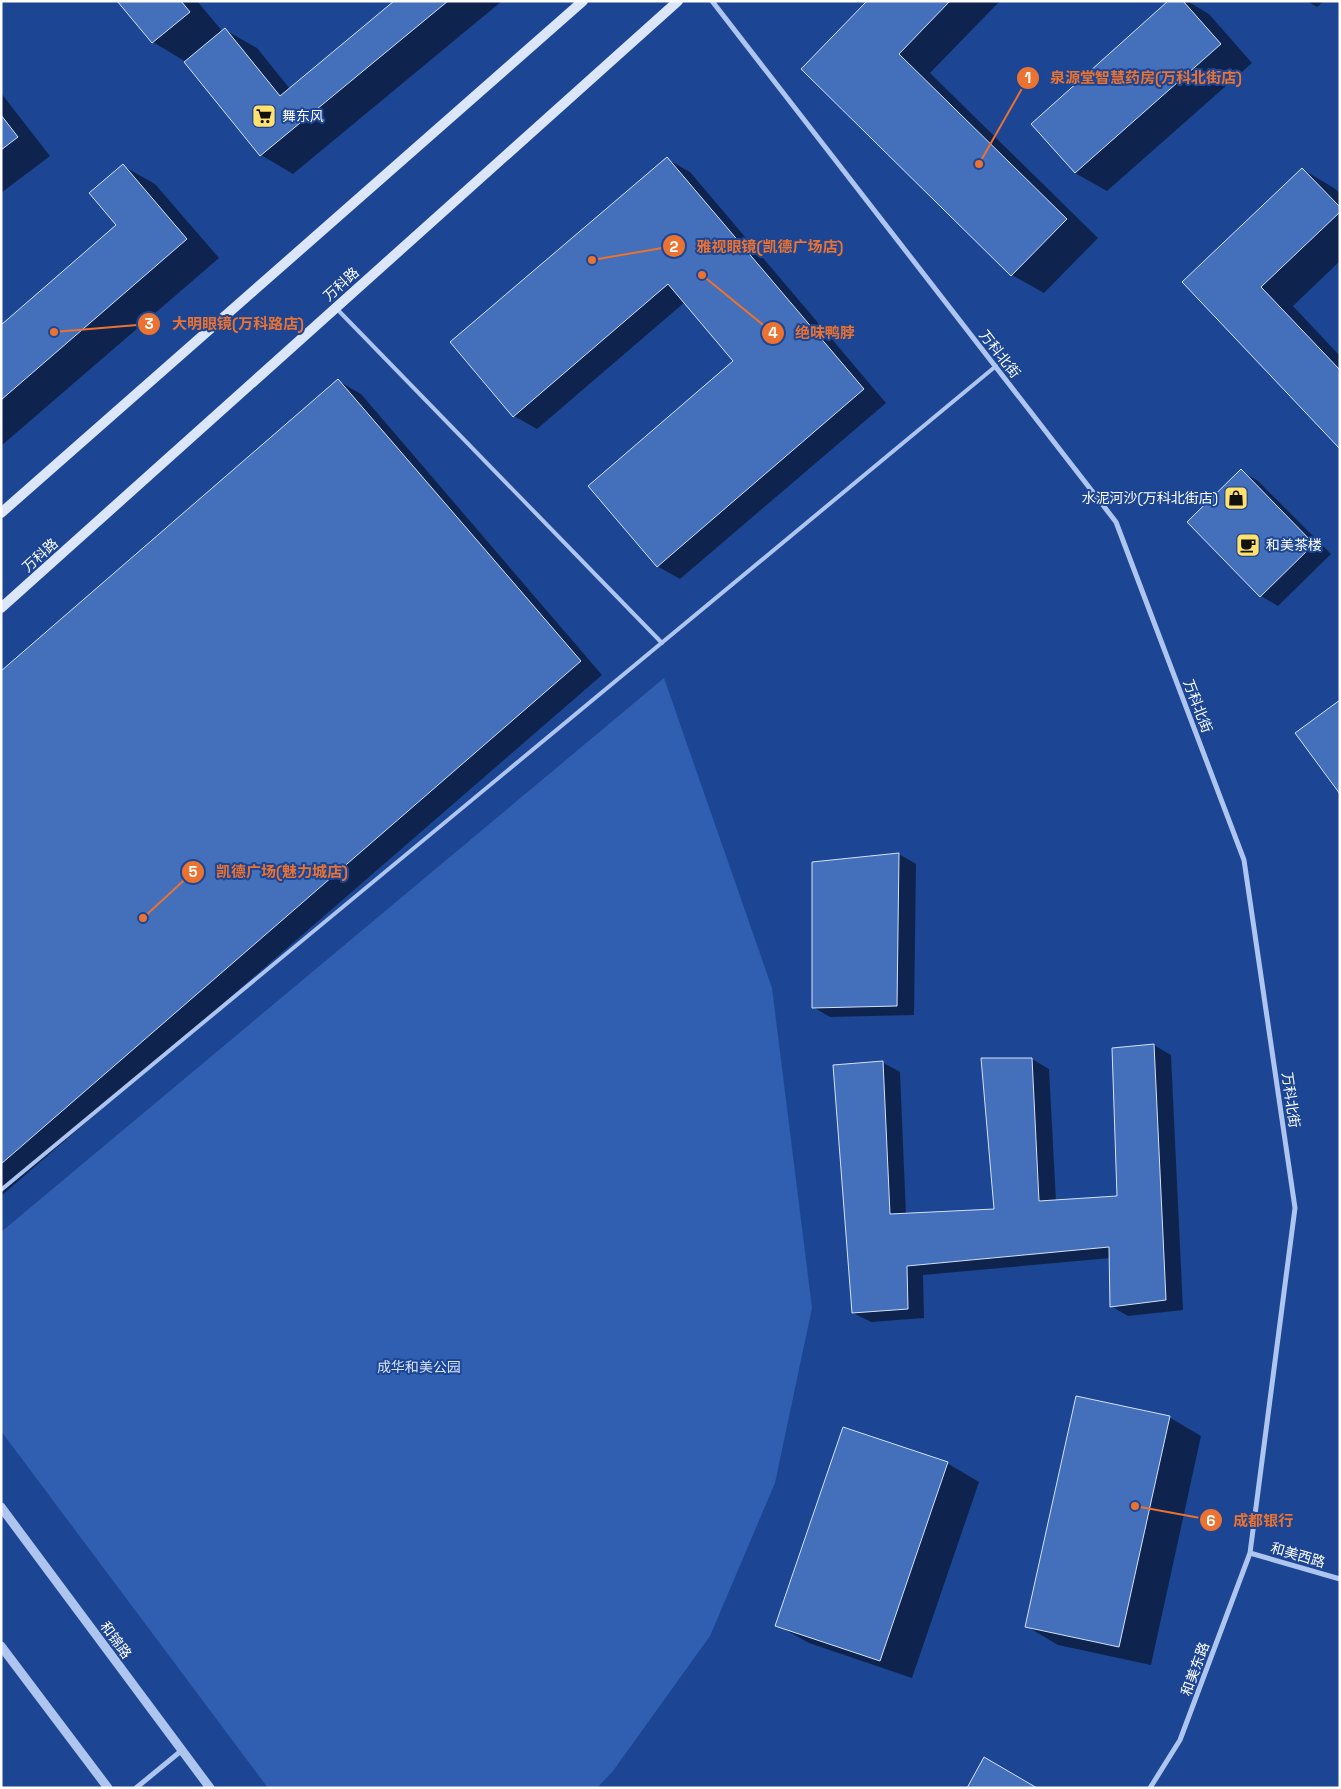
<svg xmlns="http://www.w3.org/2000/svg" width="1341" height="1789" viewBox="0 0 1341 1789" font-family="'Space Grotesk','Noto Sans SC',sans-serif">
<rect width="100%" height="100%" fill="#1c4593"/>
<path fill="#305eb1" d="M 664,678 L 772,988 L 812,1308 L 775,1483 L 710,1636 L 613,1771 L 597,1788 L 268,1788 L 1,1431 L 1,1232 Z"/>
<path fill="#0007" d="M 119,1 L 197,1 L 223,32 L 225,30 L 257,48 L 290,89 L 396,1 L 502,1 L 293,174 L 261,155 L 186,62 L 153,42 Z
M 869,1 L 1000,1 L 930,73 L 1098,238 L 1044,293 L 1012,275 Z
M 1170,1 L 1187,1 L 1209,14 L 1252,63 L 1107,191 L 1075,173 Z
M 1307,1 L 1324,1 L 1317,7 Z
M 1,93 L 50,156 L 1,193 Z
M 667,159 L 690,172 L 886,403 L 680,579 L 657,566 L 735,361 L 685,302 L 537,429 L 514,416 Z
M 123,166 L 155,184 L 219,258 L 1,446 L 1,327 L 118,226 Z
M 1302,169 L 1334,188 L 1340,193 L 1340,261 L 1293,306 L 1340,356 L 1340,447 L 1184,282 Z
M 338,381 L 361,394 L 602,675 L 1,1196 L 1,673 Z
M 1241,471 L 1258,481 L 1331,554 L 1278,606 L 1261,596 Z
M 899,854 L 916,864 L 914,1015 L 830,1017 L 813,1007 Z
M 1154,1045 L 1171,1055 L 1183,1310 L 1128,1316 L 1111,1306 L 1111,1258 L 923,1275 L 924,1318 L 871,1322 L 853,1313 L 882,1062 L 900,1072 L 906,1215 L 995,1210 L 1032,1059 L 1049,1069 L 1056,1201 L 1118,1197 Z
M 1169,1417 L 1201,1436 L 1151,1665 L 1058,1645 L 1026,1626 Z
M 947,1463 L 979,1482 L 912,1678 L 809,1643 L 777,1625 Z"/>
<path fill="#446fba" stroke="#d4e2fa" d="M 117,1 L 181,1 L 190,12 L 152,43 Z
M 394,1 L 448,1 L 260,156 L 184,62 L 225,28 L 280,96 Z
M 867,1 L 950,1 L 899,54 L 1067,219 L 1011,276 L 801,69 Z
M 1168,1 L 1183,1 L 1221,44 L 1075,173 L 1031,124 Z
M 1,115 L 18,137 L 1,150 Z
M 667,157 L 864,389 L 657,567 L 588,486 L 733,361 L 668,284 L 513,417 L 450,342 Z
M 123,164 L 187,239 L 1,400 L 1,325 L 116,225 L 89,193 Z
M 1302,168 L 1340,207 L 1340,212 L 1261,287 L 1340,370 L 1340,449 L 1182,282 Z
M 338,379 L 581,661 L 1,1164 L 1,671 Z
M 1241,469 L 1314,544 L 1260,597 L 1187,522 Z
M 1340,700 L 1340,794 L 1295,733 Z
M 899,853 L 897,1006 L 812,1008 L 812,862 Z
M 1154,1044 L 1166,1300 L 1110,1307 L 1109,1247 L 907,1266 L 908,1309 L 852,1313 L 833,1065 L 883,1061 L 890,1214 L 994,1209 L 981,1058 L 1032,1058 L 1039,1201 L 1117,1196 L 1112,1048 Z
M 1076,1396 L 1170,1416 L 1119,1647 L 1025,1627 Z
M 843,1427 L 948,1462 L 880,1661 L 775,1626 Z
M 984,1757 L 1037,1788 L 967,1788 Z"/>
<g fill="none" stroke-linecap="round" stroke-linejoin="round">
<path stroke="#adc5ef" stroke-width="4" d="M 336,308 L 662,643
M 1,1190 L 996,366"/>
<path stroke="#adc5ef" stroke-width="5" d="M 712,1 L 1116,522 L 1244,860 L 1295,1208 L 1250,1553 L 1180,1740 L 1150,1788
M 1250,1553 L 1340,1579
M 136,1788 L 181,1751"/>
<path stroke="#adc5ef" stroke-width="9" d="M 1,1507 L 210,1788
M 1,1646 L 108,1788"/>
<path stroke="#dbe6fb" stroke-width="10" d="M 1,513 L 583,1
M 1,608 L 678,1"/>
</g>
<defs>
<g id="supermarket-square" transform="scale(1.25)"><rect x="-9" y="-9" width="18" height="18" rx="4" fill="#ffe16b" stroke="#1c4593"/><path d="M-6-5.5h2.5l.6 2H6L4.5 2H-2.5L-4.4-4H-6ZM-1.5 3.2a1.3 1.3 0 1 0 .1 0ZM3 3.2a1.3 1.3 0 1 0 .1 0Z" fill="#111"/></g>
<g id="shop-square" transform="scale(1.25)"><rect x="-9" y="-9" width="18" height="18" rx="4" fill="#ffe16b" stroke="#1c4593"/><path d="M-5-2.5h2.3a2.7 3.5 0 0 1 5.4 0H5L5.5 6h-11ZM-1.5-2.5h3a1.5 2.3 0 0 0-3 0Z" fill="#111"/></g>
<g id="cafe-square" transform="scale(1.25)"><rect x="-9" y="-9" width="18" height="18" rx="4" fill="#ffe16b" stroke="#1c4593"/><path d="M-5.5-4.5H6V0H3Q3 3.5 0 3.5H-2.5Q-5.5 3.5-5.5 0ZM3-3.2v2h1.7v-2ZM-6 4.5H4V6H-6Z" fill="#111"/></g>
</defs>
<g fill-rule="evenodd">
<use href="#supermarket-square" x="264" y="116"/>
<use href="#shop-square" x="1236" y="498"/>
<use href="#cafe-square" x="1248" y="545"/>
</g>
<g text-anchor="middle" dominant-baseline="central" stroke-width="4" stroke-linejoin="round" paint-order="stroke">
<g font-size="14" fill="#fff" stroke="#1c4593" text-anchor="start">
<text x="282" y="116">舞东风</text>
<text x="1218" y="498" text-anchor="end">水泥河沙(万科北街店)</text>
<text x="1266" y="545">和美茶楼</text>
</g>
<g font-size="14" fill="#fff" stroke="#1c4593">
<text transform="translate(341 284) rotate(-42)">万科路</text>
<text transform="translate(1000 354) rotate(52)">万科北街</text>
<text transform="translate(40 555) rotate(-42)">万科路</text>
<text transform="translate(1198 706) rotate(69)">万科北街</text>
<text transform="translate(1291 1100) rotate(82)">万科北街</text>
<text transform="translate(1298 1555) rotate(16)">和美西路</text>
<text transform="translate(116 1640) rotate(54)">和锦路</text>
<text transform="translate(1195 1669) rotate(-70)">和美东路</text>
</g>
<g font-size="14" fill="#d4e2fa" stroke="#1c4593">
<text x="419" y="1367">成华和美公园</text>
</g>
</g>
<path fill="none" stroke="#eb7230" stroke-width="2" d="M979 164L1028 78M592 260L674 246M54 332L149 324M702 275L773 333M143 918L193 872M1135 1506L1211 1520"/>
<g fill="#eb7230" stroke="#1c4593" stroke-width="2">
<circle cx="979" cy="164" r="5"/>
<circle cx="592" cy="260" r="5"/>
<circle cx="54" cy="332" r="5"/>
<circle cx="702" cy="275" r="5"/>
<circle cx="143" cy="918" r="5"/>
<circle cx="1135" cy="1506" r="5"/>
<circle cx="1028" cy="78" r="12"/>
<circle cx="674" cy="246" r="12"/>
<circle cx="149" cy="324" r="12"/>
<circle cx="773" cy="333" r="12"/>
<circle cx="193" cy="872" r="12"/>
<circle cx="1211" cy="1520" r="12"/>
</g>
<g font-size="15" text-anchor="middle" font-weight="bold" fill="#fff">
<text x="1028" y="83">1</text>
<text x="674" y="252">2</text>
<text x="149" y="329">3</text>
<text x="773" y="338">4</text>
<text x="193" y="877">5</text>
<text x="1211" y="1526">6</text>
</g>
<g font-size="15" text-anchor="middle" font-weight="bold" fill="#eb7230" stroke="#1c4593" stroke-width="4" stroke-linejoin="round" paint-order="stroke">
<text x="1146" y="83">泉源堂智慧药房(万科北街店)</text>
<text x="770" y="252">雅视眼镜(凯德广场店)</text>
<text x="238" y="329">大明眼镜(万科路店)</text>
<text x="825" y="338">绝味鸭脖</text>
<text x="282" y="877">凯德广场(魅力城店)</text>
<text x="1263" y="1526">成都银行</text>
</g>
<rect width="1341" height="1789" fill="none" stroke="#ffffff" stroke-width="5"/>
</svg>
